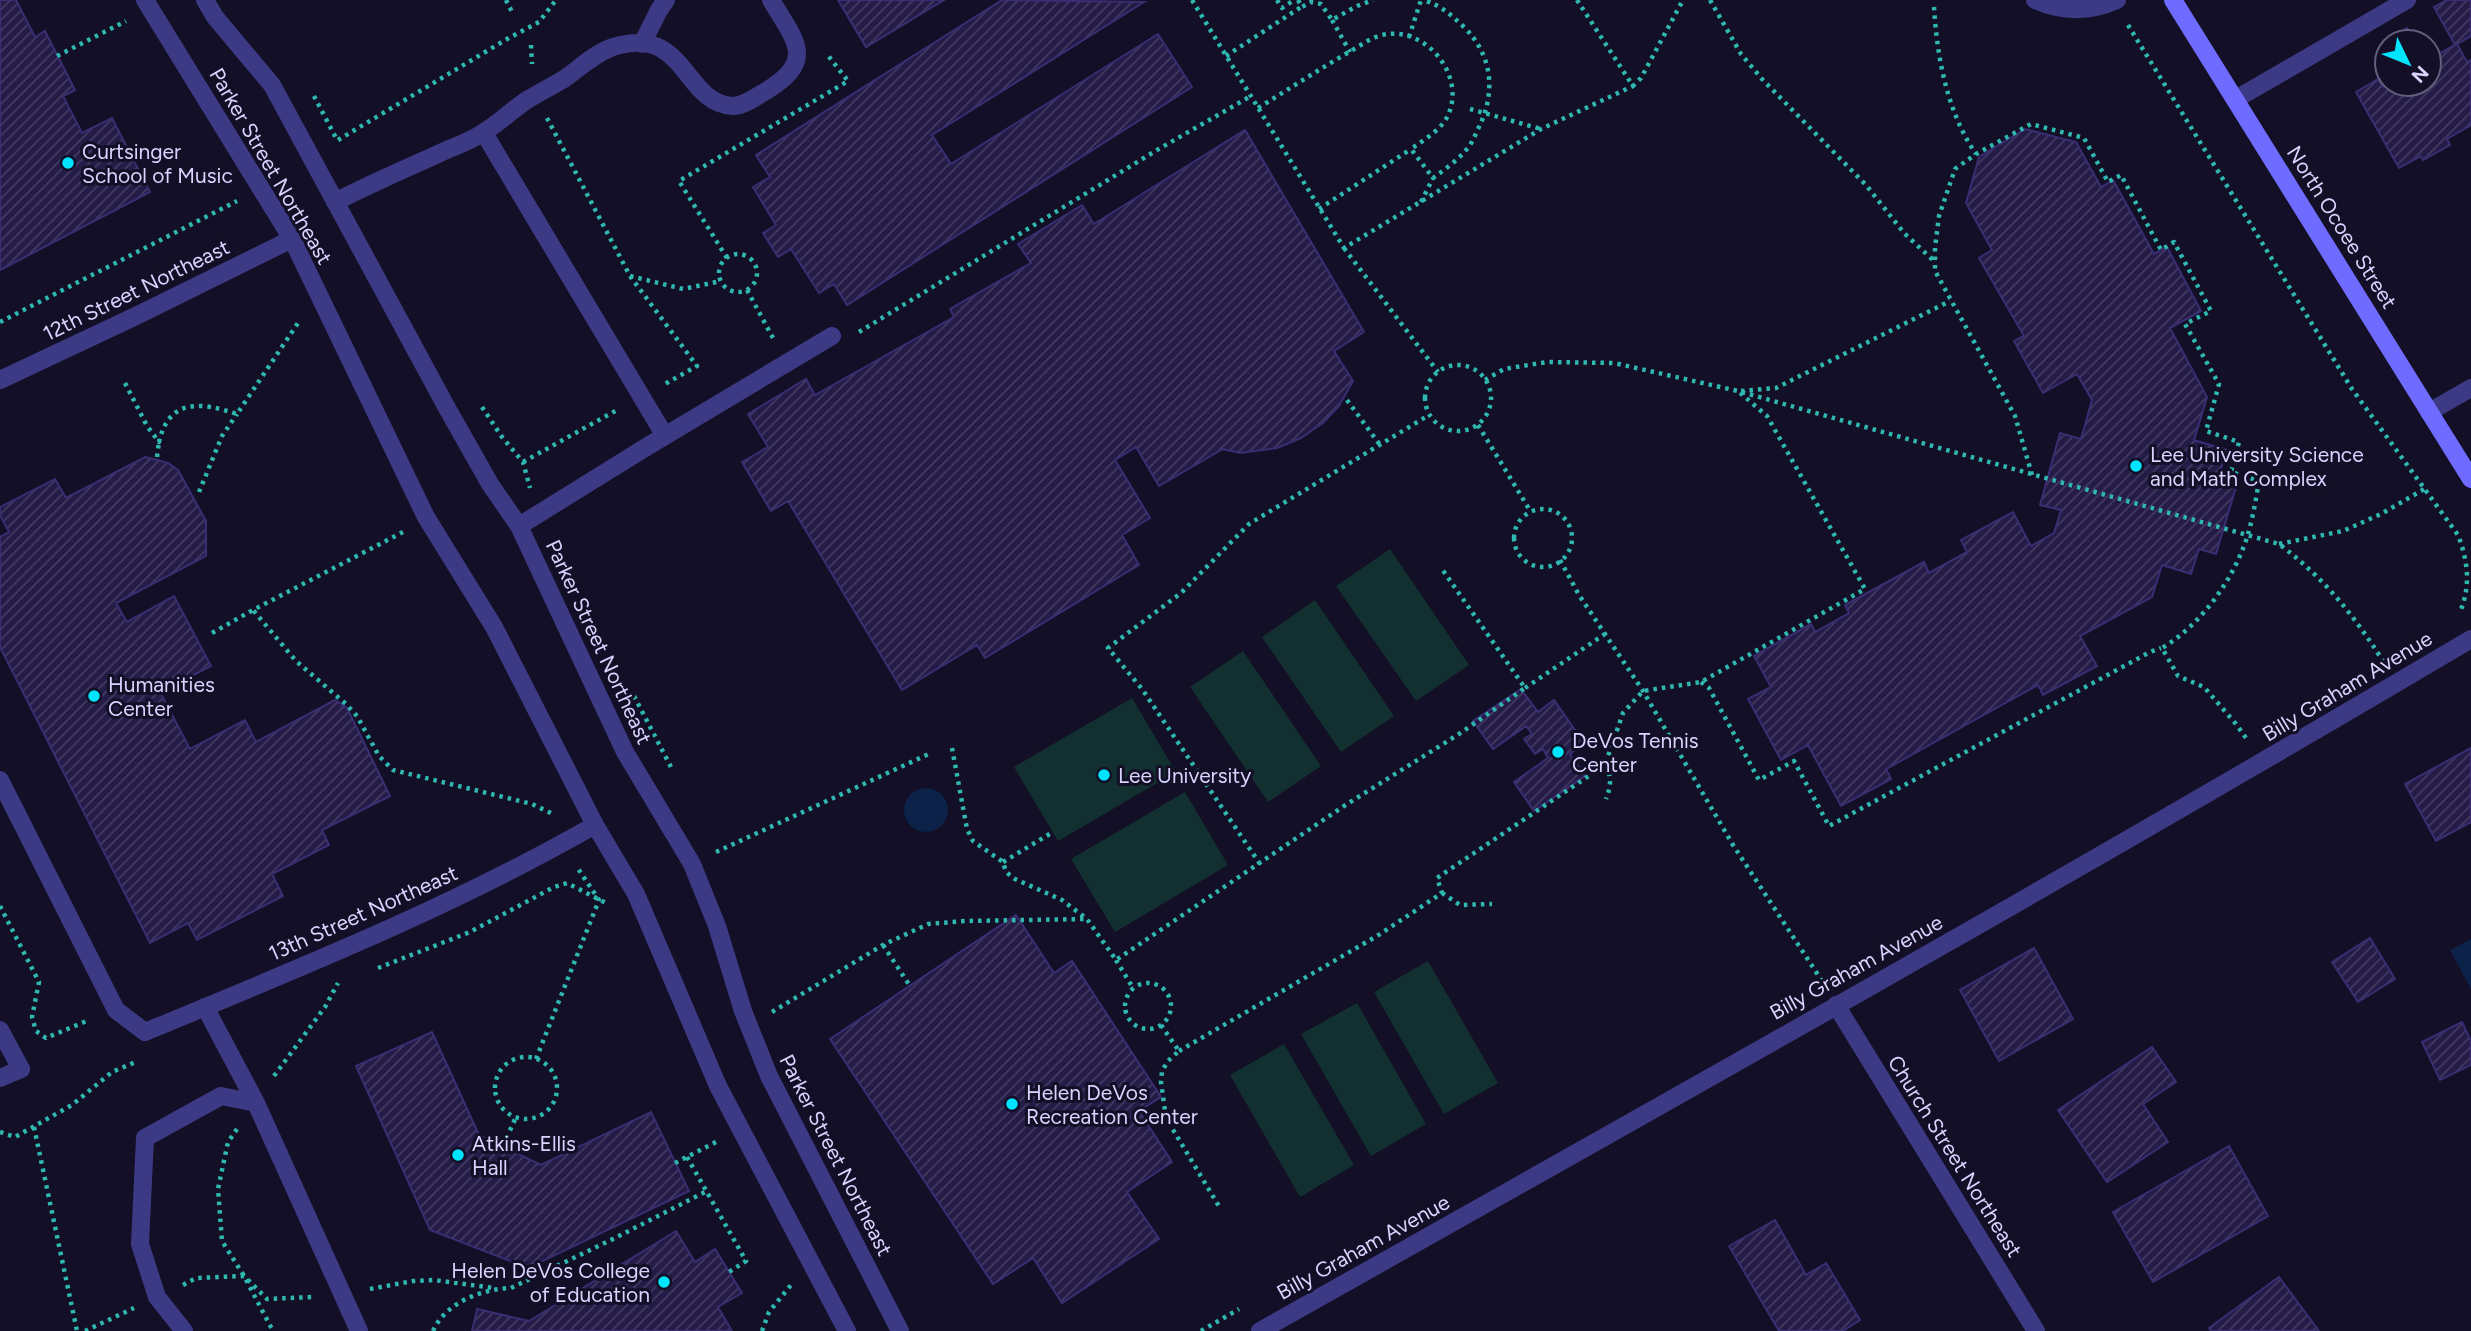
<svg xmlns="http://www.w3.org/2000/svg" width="2471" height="1331" viewBox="0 0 2471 1331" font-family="Figtree,sans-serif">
<defs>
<pattern id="building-hatch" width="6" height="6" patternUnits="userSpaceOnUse" patternTransform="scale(1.75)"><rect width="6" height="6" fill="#241b47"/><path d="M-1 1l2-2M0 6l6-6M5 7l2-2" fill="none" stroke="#433b63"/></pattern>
</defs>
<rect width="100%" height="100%" fill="#130f26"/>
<path fill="#12302f" d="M 1390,549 L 1469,665 L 1416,701 L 1336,586 Z
M 1315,600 L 1394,716 L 1341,752 L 1262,637 Z
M 1243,651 L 1321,766 L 1268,802 L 1190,687 Z
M 1132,698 L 1176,772 L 1058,841 L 1014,767 Z
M 1185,792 L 1228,865 L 1115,932 L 1071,859 Z
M 1428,961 L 1498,1083 L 1444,1114 L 1374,992 Z
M 1357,1003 L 1426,1124 L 1371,1156 L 1301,1034 Z
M 1284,1044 L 1354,1165 L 1300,1197 L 1230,1075 Z"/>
<path fill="#0c2248" d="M904 810a22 22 0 1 1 44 0a22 22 0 1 1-44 0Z
M 2471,939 L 2471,989 L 2450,950 Z"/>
<path fill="url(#building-hatch)" stroke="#3b2d73" stroke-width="2" d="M 0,0 L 16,0 L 35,37 L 45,31 L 75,90 L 63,96 L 82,133 L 112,118 L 150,192 L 0,270 Z
M 838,0 L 944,0 L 866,47 Z
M 1002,0 L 1144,2 L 932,135 L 951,164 L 1158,34 L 1192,87 L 847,305 L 834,284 L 819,293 L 791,249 L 778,257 L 763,233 L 776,225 L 753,187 L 770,177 L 756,155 Z
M 2447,0 L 2471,0 L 2471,36 L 2457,44 L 2467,62 L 2471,60 L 2471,125 L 2447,139 L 2450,145 L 2423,160 L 2421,156 L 2399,168 L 2356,92 L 2378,79 L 2383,87 L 2388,84 L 2429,84 L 2429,59 L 2455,45 L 2434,7 Z
M 2407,28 L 2415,42 L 2387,42 L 2387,50 L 2383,42 Z
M 2025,129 L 2076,142 L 2101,187 L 2113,180 L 2154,254 L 2167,247 L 2201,311 L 2170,328 L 2207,397 L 2194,440 L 2227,450 L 2217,481 L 2236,487 L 2216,554 L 2199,549 L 2191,574 L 2162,565 L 2152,597 L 2080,636 L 2097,666 L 2043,695 L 2038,685 L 1886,769 L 1891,779 L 1841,806 L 1808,745 L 1781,760 L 1748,699 L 1771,687 L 1754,656 L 1811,624 L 1815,632 L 1849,613 L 1845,605 L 1924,562 L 1929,573 L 1967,552 L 1961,540 L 2013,512 L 2031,546 L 2054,533 L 2061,510 L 2040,505 L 2060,433 L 2081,439 L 2092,400 L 2077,374 L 2043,393 L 2014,341 L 2024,336 L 1979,258 L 1992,250 L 1966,203 L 1979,157 Z
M 1245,130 L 1364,332 L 1334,351 L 1353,381 L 1339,406 L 1324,422 L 1301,438 L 1277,448 L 1240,453 L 1223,449 L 1159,486 L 1136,447 L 1115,460 L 1150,518 L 1122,535 L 1139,565 L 985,658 L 977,645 L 902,690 L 788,501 L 771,511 L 742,462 L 768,447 L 748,414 L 806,379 L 815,395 L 954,317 L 950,309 L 1031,263 L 1018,244 L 1082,205 L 1094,224 Z
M 145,457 L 168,463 L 178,470 L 206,521 L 206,556 L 116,603 L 127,622 L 174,596 L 211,666 L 160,692 L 190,749 L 245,720 L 256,742 L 335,700 L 347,708 L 390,796 L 322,830 L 329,845 L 272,874 L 283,896 L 197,940 L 188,923 L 150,943 L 0,647 L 0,537 L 9,532 L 0,515 L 0,507 L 55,479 L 66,498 Z
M 1521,689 L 1538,712 L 1554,700 L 1584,743 L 1570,754 L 1585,776 L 1534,811 L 1514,782 L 1548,758 L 1543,749 L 1535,754 L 1524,739 L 1532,734 L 1526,726 L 1493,749 L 1473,721 Z
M 2471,748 L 2471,822 L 2436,841 L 2405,784 Z
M 1016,915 L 1054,973 L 1072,961 L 1161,1097 L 1139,1111 L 1172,1162 L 1127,1192 L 1159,1239 L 1062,1303 L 1033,1258 L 993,1284 L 830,1039 Z
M 2370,938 L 2395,979 L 2358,1002 L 2332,962 Z
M 2034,948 L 2073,1019 L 1999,1061 L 1960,990 Z
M 2462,1022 L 2471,1041 L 2471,1065 L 2440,1080 L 2422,1042 Z
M 432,1032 L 479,1135 L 541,1165 L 651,1112 L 689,1191 L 528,1268 L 430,1230 L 356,1066 Z
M 2152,1047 L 2176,1082 L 2143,1104 L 2168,1142 L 2107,1182 L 2058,1110 Z
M 2229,1146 L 2268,1216 L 2153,1282 L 2113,1212 Z
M 1775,1220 L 1806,1275 L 1826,1263 L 1860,1320 L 1843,1331 L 1779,1331 L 1729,1246 Z
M 676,1231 L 695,1262 L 715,1249 L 742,1293 L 718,1307 L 732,1331 L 472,1331 L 477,1309 L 529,1321 Z
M 2279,1277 L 2319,1331 L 2211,1331 L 2209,1328 Z"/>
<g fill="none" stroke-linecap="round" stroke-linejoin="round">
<path stroke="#2fb8b0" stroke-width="4.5" stroke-dasharray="3.5 5" stroke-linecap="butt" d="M 506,0 L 513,14
M 1192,0 L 1344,248 L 1541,129 L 1633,86
M 1277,0 L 1282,8 L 1294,0
M 1298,0 L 1302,7 L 1311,2 L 1321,4 L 1332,20 L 1357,6 L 1373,0
M 1577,0 L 1633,86 L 1641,78 L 1683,0
M 1710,0 L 1741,54 L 1762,79 L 1866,185 L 1904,233 L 1934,261
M 1934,7 C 1937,57 1947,112 1976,154
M 1332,20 L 1350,52
M 2128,25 L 2352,389 L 2458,535 C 2468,561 2471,586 2460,612
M 1409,37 L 1421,0
M 531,45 L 532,64
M 57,56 L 126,21
M 1226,56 L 1301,7
M 314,96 L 336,138
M 1258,108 C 1289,89 1318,70 1349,52 C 1360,46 1370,38 1382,35 C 1424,25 1465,73 1449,113 C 1443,129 1425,139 1411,149 L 1433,178 C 1444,170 1457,161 1466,150 C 1471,145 1474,138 1477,131 C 1496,95 1494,57 1464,27 C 1451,15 1442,6 1424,0
M 1470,109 L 1541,129
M 547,118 L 630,276 L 683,289 L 721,281
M 338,140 L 507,39 L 539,22 L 556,0
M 1421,202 L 1433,178
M 1319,209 L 1411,149
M 1344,248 L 1438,372
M719 273a19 19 0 1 1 38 0a19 19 0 1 1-38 0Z
M 727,258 L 679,181 L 848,81 L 826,53
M 630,276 L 697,366 L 665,384
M 747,290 L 773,338
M 0,322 L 237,201
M 859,332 L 1157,150 L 1251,96
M1425 398a33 33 0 1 1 66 0a33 33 0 1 1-66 0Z
M 1485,380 L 1504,369 L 1547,362 L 1614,363 L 1636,368 L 1738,391 L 2279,544 C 2324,578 2353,614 2383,661
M 125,383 L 147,426 L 159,442 C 169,398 201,402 237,414 L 300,320
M 1741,391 L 1776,388 L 1950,301
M 1347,400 L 1380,445
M 482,407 L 502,437 L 523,462 L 530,488
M 1478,425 L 1531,512
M 157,457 L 159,442
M 523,462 L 617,410
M 2032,475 L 2015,416 L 1935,271 L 1935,248 L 1939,216 L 1955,169 L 1976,154 L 2031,124 L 2084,138 L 2108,182 L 2121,175 L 2161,250 L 2174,242 L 2211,311 L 2185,324 L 2219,384 L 2206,431 L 2239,442 L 2231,472 L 2259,481 C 2256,499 2253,517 2248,534 C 2235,578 2201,625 2162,648 L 2178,676 L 2204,687 L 2236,724 L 2246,738
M 199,492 L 222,436 L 237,414
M1514 538a29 29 0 1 1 58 0a29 29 0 1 1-58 0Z
M 403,532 L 253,610 L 296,661 L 346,704 L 357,716 L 379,756 L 393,770 L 532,804 L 555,815
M 2279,544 L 2343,531 L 2381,514 L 2426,488
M 1560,560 L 1579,595 L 1643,691 L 1733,845 L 1822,981
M 212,633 L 253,610
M 1701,682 L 1709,688 L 1759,780 L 1794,761 L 1829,826 L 2150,652 L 2161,648
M 1525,688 L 1605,634
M 634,696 L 672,769
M 952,748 L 967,829 L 973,841 L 1003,862 L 1006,872 L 1015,879 L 1062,900 L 1087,919 L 1116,960 L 1344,806 L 1459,734 L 1525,688 L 1442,569
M 1605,765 C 1612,777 1611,786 1606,799
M 716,852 L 931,753
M 1003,862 L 1053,832
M 1260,864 L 1142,689 L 1108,648 L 1181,593 L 1249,524 L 1429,415
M 1442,893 L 1460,905 L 1492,904
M 0,906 L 39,982 L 32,1017 L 36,1031 L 46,1038 L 89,1020
M 883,945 L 910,986
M 1116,960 L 1133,988
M 378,968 L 470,932 L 554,887 L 567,883 L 608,904
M1125 1006a23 23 0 1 1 46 0a23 23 0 1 1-46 0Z
M 772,1012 L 883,945 L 928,924 L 965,921 L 1086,919
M 1161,1025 L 1179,1051 L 1168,1061 L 1162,1071 L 1161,1082 L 1166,1118 L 1220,1208
M 1179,1051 L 1377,936 L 1442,893 L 1437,878 L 1605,765 L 1623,713 L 1643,691 L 1701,682 L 1865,589 L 1767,416 L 1738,391
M495 1088a31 31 0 1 1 62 0a31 31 0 1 1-62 0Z
M 536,1059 L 599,900 L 577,867
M 274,1076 L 325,1007 L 338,983
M 34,1127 L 77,1331
M 237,1129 L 228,1142 L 218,1189 L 222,1241 L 244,1276 L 273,1331
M 0,1132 L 15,1137 L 72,1105 L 112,1072 L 138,1061
M 503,1146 L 516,1117
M 687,1157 L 746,1261 L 729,1272
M 675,1163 L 716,1142
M 183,1285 L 196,1278 L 244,1276 L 267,1299 L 313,1297
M 370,1289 L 413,1281 L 434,1280 L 494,1288
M 85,1331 L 134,1308
M 433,1331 C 446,1302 482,1289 511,1288 L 613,1239 L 707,1191
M 762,1331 L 769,1312 L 791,1285
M 1201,1331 L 1239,1309"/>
<path stroke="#3d3a85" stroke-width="18" d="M 2035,0 C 2062,12 2090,12 2117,0
M 642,44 L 659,10 L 666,0
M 484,133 L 665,436
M 335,202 C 368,185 402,170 436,155 C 452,147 470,142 484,132 C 499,123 512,110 527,100 C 539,93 552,86 564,79 C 580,68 595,53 613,47 C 687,24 682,103 733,106 C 744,106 757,96 766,91 C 817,60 795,41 771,0
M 519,526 L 648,446 L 832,336
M 0,780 L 116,1010 L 145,1032
M 205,1007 L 256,1103 L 359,1331
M 0,1078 L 21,1069
M 184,1331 L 157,1297 L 140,1244 L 145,1138 L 221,1096 L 256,1103"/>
<path stroke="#3d3a85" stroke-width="18" d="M 145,0 L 292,239 L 426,517 L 494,627 L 595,825 L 636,894 L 718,1086 L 847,1331
M 205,0 L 215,17 L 272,85 L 447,408 L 490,484 L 519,526 L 625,752 L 692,864 L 717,926 L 743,1011 L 769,1076 L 900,1331
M 2236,99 L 2407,0
M 0,380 L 136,316 L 292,239
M 2429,412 L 2471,388
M 1836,1005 L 2036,1331
M 0,1030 L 21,1069
M 145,1032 C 297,969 452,907 595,825
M 1260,1331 C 1665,1103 2071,876 2471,639"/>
<path stroke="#6f6bff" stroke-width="18" d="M 2173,0 L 2471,479"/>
</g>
<g fill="#00e5ff" stroke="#130f26" stroke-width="2.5">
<circle cx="68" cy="163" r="7"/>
<circle cx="2136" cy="466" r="7"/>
<circle cx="94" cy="696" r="7"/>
<circle cx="1558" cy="752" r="7"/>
<circle cx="1104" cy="775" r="7"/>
<circle cx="1012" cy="1104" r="7"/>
<circle cx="458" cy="1155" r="7"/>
<circle cx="664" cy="1282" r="7"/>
</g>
<g text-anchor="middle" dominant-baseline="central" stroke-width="6" stroke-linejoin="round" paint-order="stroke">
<g font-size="21" fill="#d9d4ff" stroke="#130f26" text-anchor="start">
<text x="82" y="151">Curtsinger<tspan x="82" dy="24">School of Music</tspan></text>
<text x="2150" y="454">Lee University Science<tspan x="2150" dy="24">and Math Complex</tspan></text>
<text x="108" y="684">Humanities<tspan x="108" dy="24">Center</tspan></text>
<text x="1572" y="740">DeVos Tennis<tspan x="1572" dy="24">Center</tspan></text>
<text x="1118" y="775">Lee University</text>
<text x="1026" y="1092">Helen DeVos<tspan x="1026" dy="24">Recreation Center</tspan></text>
<text x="472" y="1143">Atkins-Ellis<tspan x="472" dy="24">Hall</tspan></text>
<text x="650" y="1270" text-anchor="end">Helen DeVos College<tspan x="650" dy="24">of Education</tspan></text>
</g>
<g font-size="21" fill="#d9d4ff" stroke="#130f26">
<text transform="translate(271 166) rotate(60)">Parker Street Northeast</text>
<text transform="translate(2342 227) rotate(58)">North Ocoee Street</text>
<text transform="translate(136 290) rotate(-26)">12th Street Northeast</text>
<text transform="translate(599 642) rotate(65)">Parker Street Northeast</text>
<text transform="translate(2347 686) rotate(-31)">Billy Graham Avenue</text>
<text transform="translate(363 913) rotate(-24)">13th Street Northeast</text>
<text transform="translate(1856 967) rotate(-29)">Billy Graham Avenue</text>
<text transform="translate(836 1155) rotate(63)">Parker Street Northeast</text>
<text transform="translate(1955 1156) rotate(58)">Church Street Northeast</text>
<text transform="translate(1363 1247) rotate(-29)">Billy Graham Avenue</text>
</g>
</g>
<g transform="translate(2408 63) rotate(133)"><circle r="33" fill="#130f26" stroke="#625e7d" stroke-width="2"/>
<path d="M0-5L12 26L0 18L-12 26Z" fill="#00e5ff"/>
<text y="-10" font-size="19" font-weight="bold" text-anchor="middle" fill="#d9d4ff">N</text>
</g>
</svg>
